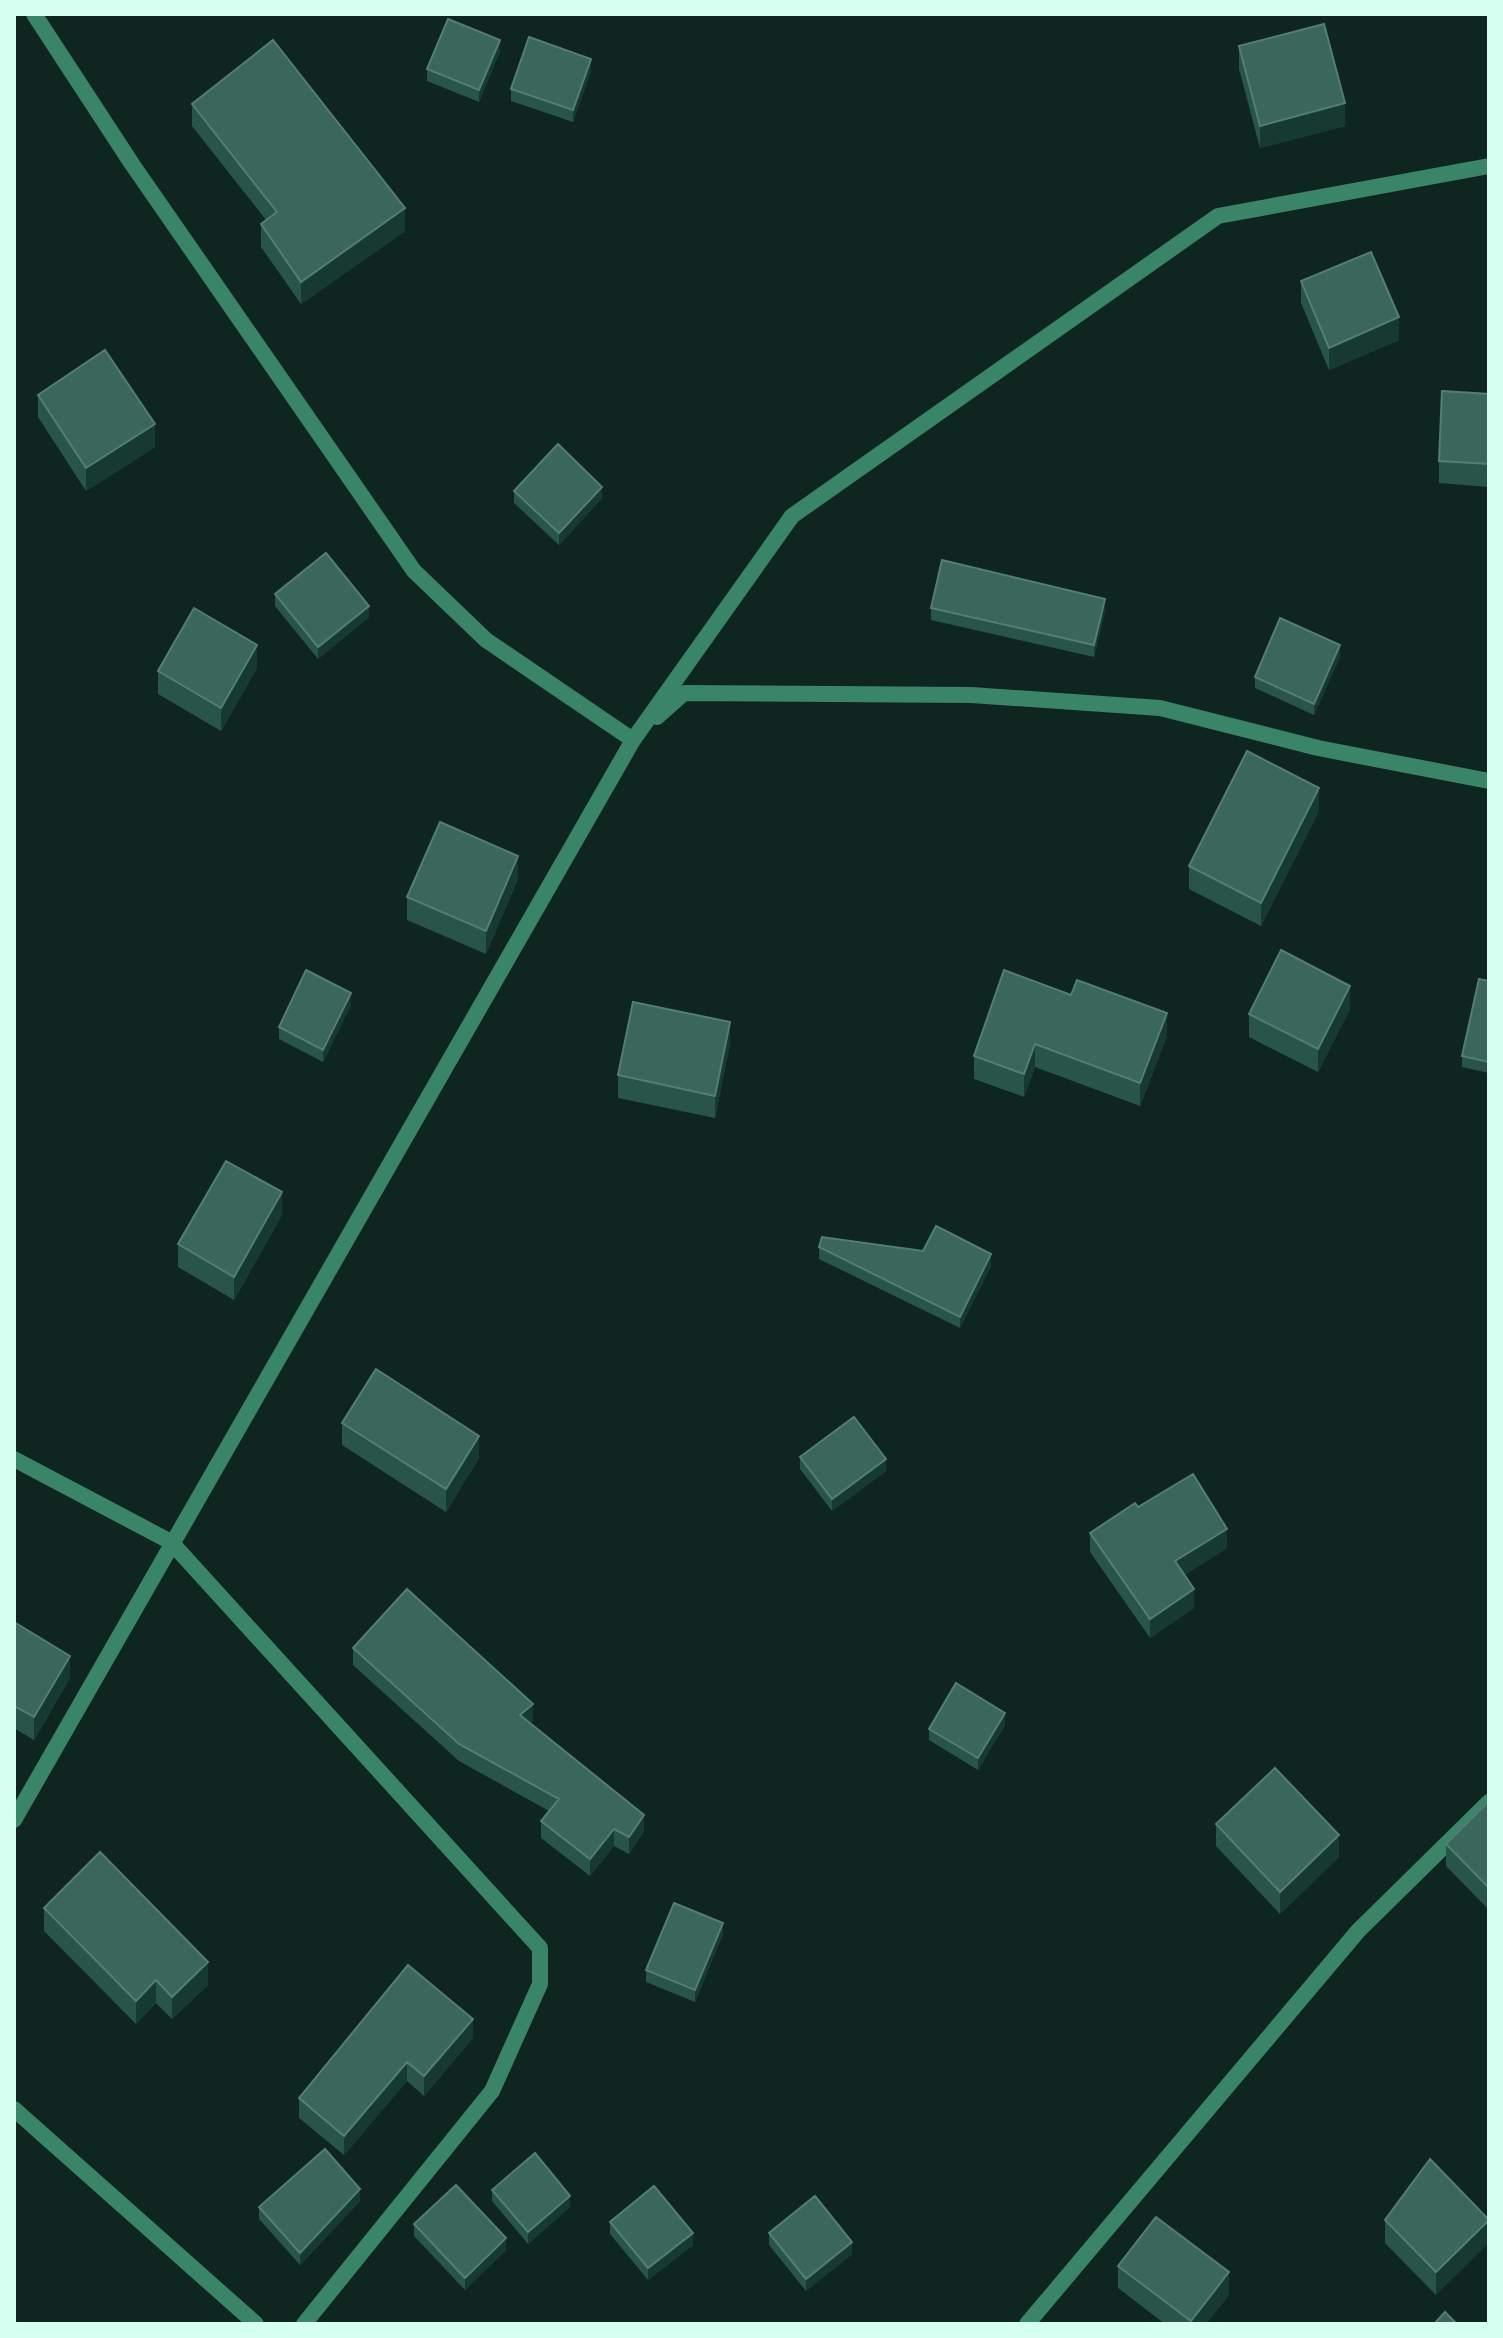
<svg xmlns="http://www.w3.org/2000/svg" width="1503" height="2338" viewBox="0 0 1503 2338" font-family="'Public Sans',sans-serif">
<rect width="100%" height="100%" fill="#0f2620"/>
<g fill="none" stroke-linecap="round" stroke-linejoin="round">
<path stroke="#3a8568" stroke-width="16" d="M 14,1459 L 171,1542"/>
<path stroke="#3a8568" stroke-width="16" d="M 34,14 L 132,164 L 414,571 L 486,640 L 633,740
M 657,717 L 684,693 L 971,695 L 1160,708 L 1318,748 L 1489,781
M 171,1542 L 540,1948 L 540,1984 L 492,2091 L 304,2324
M 14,1820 L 633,740 L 792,516 L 1218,216 L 1489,166
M 14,2109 L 256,2324
M 1027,2324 L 1358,1931 L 1489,1802"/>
</g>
<path fill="#28544a" d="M 1239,46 L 1345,126 L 1260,148 L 1239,69 Z
M 500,51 L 479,102 L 427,81 L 427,69 Z
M 591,71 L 573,122 L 511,101 L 511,89 Z
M 192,104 L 405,231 L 301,304 L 261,247 L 261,224 L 266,220 L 192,126 Z
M 1301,281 L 1399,340 L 1329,370 L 1301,303 Z
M 1489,394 L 1489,487 L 1439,483 L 1439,461 Z
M 38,395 L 155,447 L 86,491 L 38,417 Z
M 514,491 L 602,498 L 559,545 L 514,503 Z
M 275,594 L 369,617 L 318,659 L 275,606 Z
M 931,608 L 1105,611 L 1094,657 L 931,620 Z
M 1340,657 L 1314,715 L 1255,688 L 1255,677 Z
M 257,668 L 221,731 L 158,694 L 158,671 Z
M 1319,811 L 1261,926 L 1189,889 L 1189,866 Z
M 518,879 L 486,954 L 407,920 L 407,897 Z
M 1004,970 L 1167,1036 L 1140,1106 L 1035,1067 L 1024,1097 L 974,1079 L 974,1056 Z
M 1489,981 L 1489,1073 L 1462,1067 L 1462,1056 Z
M 351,1005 L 323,1062 L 279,1039 L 279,1027 Z
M 1350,1009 L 1318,1072 L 1249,1037 L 1249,1014 Z
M 730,1044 L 715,1118 L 618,1098 L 618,1075 Z
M 282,1215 L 234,1300 L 178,1267 L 178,1244 Z
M 819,1247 L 991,1266 L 960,1328 L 819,1259 Z
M 342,1423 L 479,1458 L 446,1512 L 342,1445 Z
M 800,1457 L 886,1471 L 832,1511 L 800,1469 Z
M 1138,1507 L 1227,1548 L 1184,1575 L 1194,1608 L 1150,1638 L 1090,1552 L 1090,1533 Z
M 14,1622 L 70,1678 L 34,1740 L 14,1728 Z
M 353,1648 L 533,1721 L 530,1723 L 644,1831 L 629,1854 L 614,1846 L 590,1876 L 541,1838 L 541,1821 L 549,1811 L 459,1761 L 353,1665 Z
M 1005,1725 L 978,1770 L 929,1740 L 929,1729 Z
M 1489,1801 L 1489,1910 L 1446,1866 L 1446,1844 Z
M 1216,1824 L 1339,1857 L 1280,1914 L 1216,1846 Z
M 44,1908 L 208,1985 L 172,2019 L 156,2003 L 136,2024 L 44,1931 Z
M 723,1934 L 695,2002 L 646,1982 L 646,1970 Z
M 473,2038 L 424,2096 L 407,2081 L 344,2155 L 299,2118 L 299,2098 Z
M 492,2190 L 570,2207 L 528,2244 L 492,2201 Z
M 360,2201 L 300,2265 L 259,2219 L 259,2207 Z
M 1385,2220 L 1489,2220 L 1436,2295 L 1385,2243 Z
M 610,2222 L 693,2245 L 648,2280 L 610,2234 Z
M 414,2224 L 506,2250 L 465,2290 L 414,2236 Z
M 769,2233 L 852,2254 L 806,2291 L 769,2245 Z
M 1118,2266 L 1229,2295 L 1206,2324 L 1165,2324 L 1118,2288 Z"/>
<path fill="#163a31" d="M 500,40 L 500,51 L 479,102 L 479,90 Z
M 591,59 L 591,71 L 573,122 L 573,110 Z
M 1345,103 L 1345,126 L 1260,148 L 1260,126 Z
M 405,208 L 405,231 L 301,304 L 301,282 Z
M 1399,317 L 1399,340 L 1329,370 L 1329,348 Z
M 155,424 L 155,447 L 86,491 L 86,468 Z
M 602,487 L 602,498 L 559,545 L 559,533 Z
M 1105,599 L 1105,611 L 1094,657 L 1094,645 Z
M 369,606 L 369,617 L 318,659 L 318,647 Z
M 257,645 L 257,668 L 221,731 L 221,708 Z
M 1340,645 L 1340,657 L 1314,715 L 1314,704 Z
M 1319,788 L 1319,811 L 1261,926 L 1261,903 Z
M 518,856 L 518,879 L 486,954 L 486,931 Z
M 1350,986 L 1350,1009 L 1318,1072 L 1318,1049 Z
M 351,993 L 351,1005 L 323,1062 L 323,1050 Z
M 1167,1013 L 1167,1036 L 1140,1106 L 1140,1083 Z
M 730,1022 L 730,1044 L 715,1118 L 715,1096 Z
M 1035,1044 L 1035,1067 L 1024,1097 L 1024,1074 Z
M 282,1192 L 282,1215 L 234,1300 L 234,1277 Z
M 991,1254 L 991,1266 L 960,1328 L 960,1317 Z
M 479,1436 L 479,1458 L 446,1512 L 446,1489 Z
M 886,1459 L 886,1471 L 832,1511 L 832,1499 Z
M 1227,1529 L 1227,1548 L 1175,1580 L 1175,1561 Z
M 1194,1589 L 1194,1608 L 1150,1638 L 1150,1619 Z
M 70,1656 L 70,1678 L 34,1740 L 34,1717 Z
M 533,1704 L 533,1721 L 520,1732 L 520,1715 Z
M 1005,1713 L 1005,1725 L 978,1770 L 978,1758 Z
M 644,1815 L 644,1831 L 629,1854 L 629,1837 Z
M 614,1829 L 614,1846 L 590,1876 L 590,1859 Z
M 1339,1835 L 1339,1857 L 1280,1914 L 1280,1892 Z
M 723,1923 L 723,1934 L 695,2002 L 695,1990 Z
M 208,1962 L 208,1985 L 172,2019 L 172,1997 Z
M 156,1980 L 156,2003 L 136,2024 L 136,2001 Z
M 473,2019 L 473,2038 L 424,2096 L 424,2076 Z
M 407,2062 L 407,2081 L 344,2155 L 344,2136 Z
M 360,2189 L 360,2201 L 300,2265 L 300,2253 Z
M 570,2196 L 570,2207 L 528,2244 L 528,2232 Z
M 1489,2221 L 1489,2243 L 1436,2295 L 1436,2272 Z
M 693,2233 L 693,2245 L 648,2280 L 648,2268 Z
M 506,2238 L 506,2250 L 465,2290 L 465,2278 Z
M 852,2242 L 852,2254 L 806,2291 L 806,2279 Z
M 1229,2272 L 1229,2295 L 1206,2324 L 1191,2324 L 1191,2321 Z"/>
<path fill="#3a665c" stroke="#527e73" stroke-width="2" d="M 448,19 L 500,40 L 479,90 L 427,69 Z
M 1324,24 L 1345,103 L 1260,126 L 1239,46 Z
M 529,37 L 591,59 L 573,110 L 511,89 Z
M 273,40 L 405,208 L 301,282 L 261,224 L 277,212 L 192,104 Z
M 1371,252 L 1399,317 L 1329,348 L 1301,281 Z
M 105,350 L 155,424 L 86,468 L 38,395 Z
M 1442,391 L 1489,394 L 1489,464 L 1439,461 Z
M 558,444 L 602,487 L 559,533 L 514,491 Z
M 326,553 L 369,606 L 318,647 L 275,594 Z
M 942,560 L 1105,599 L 1094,645 L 931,608 Z
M 194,608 L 257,645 L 221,708 L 158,671 Z
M 1280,618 L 1340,645 L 1314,704 L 1255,677 Z
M 1247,751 L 1319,788 L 1261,903 L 1189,866 Z
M 440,822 L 518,856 L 486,931 L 407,897 Z
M 1281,950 L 1350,986 L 1318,1049 L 1249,1014 Z
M 306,970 L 351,993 L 323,1050 L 279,1027 Z
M 1004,970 L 1071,995 L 1077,980 L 1167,1013 L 1140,1083 L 1035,1044 L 1024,1074 L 974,1056 Z
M 1479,979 L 1489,981 L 1489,1062 L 1462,1056 Z
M 633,1002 L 730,1022 L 715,1096 L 618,1075 Z
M 226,1161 L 282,1192 L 234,1277 L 178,1244 Z
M 936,1226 L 991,1254 L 960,1317 L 819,1247 L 822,1237 L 923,1251 Z
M 376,1369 L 479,1436 L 446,1489 L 342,1423 Z
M 854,1417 L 886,1459 L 832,1499 L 800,1457 Z
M 1193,1474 L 1227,1529 L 1175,1561 L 1194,1589 L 1150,1619 L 1090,1533 L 1135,1503 L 1138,1507 Z
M 407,1589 L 533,1704 L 520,1715 L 644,1815 L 629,1837 L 614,1829 L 590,1859 L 541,1821 L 559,1799 L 459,1744 L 353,1648 Z
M 14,1622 L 70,1656 L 34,1717 L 14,1706 Z
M 956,1683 L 1005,1713 L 978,1758 L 929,1729 Z
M 1275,1768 L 1339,1835 L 1280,1892 L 1216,1824 Z
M 1489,1801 L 1489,1888 L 1446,1844 Z
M 100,1852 L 208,1962 L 172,1997 L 156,1980 L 136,2001 L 44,1908 Z
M 674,1903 L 723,1923 L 695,1990 L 646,1970 Z
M 408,1965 L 473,2019 L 424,2076 L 407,2062 L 344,2136 L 299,2098 Z
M 325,2149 L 360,2189 L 300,2253 L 259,2207 Z
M 535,2153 L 570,2196 L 528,2232 L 492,2190 Z
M 1430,2159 L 1489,2220 L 1436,2272 L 1385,2220 Z
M 456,2185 L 506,2238 L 465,2278 L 414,2224 Z
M 654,2186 L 693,2233 L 648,2268 L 610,2222 Z
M 815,2196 L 852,2242 L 806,2279 L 769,2233 Z
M 1156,2217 L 1229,2272 L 1191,2321 L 1118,2266 Z
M 1445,2312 L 1457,2324 L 1434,2324 Z"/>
<rect width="1503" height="2338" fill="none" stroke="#d4fff1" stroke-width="32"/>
</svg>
